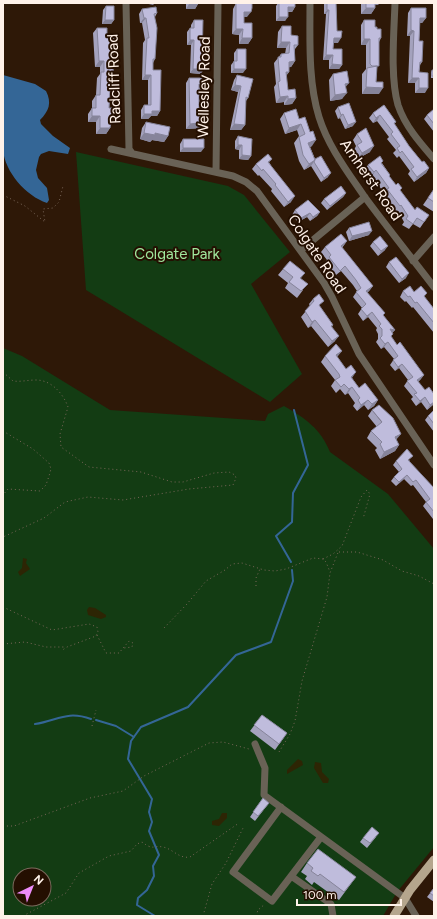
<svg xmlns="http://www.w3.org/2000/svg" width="437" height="919" viewBox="0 0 437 919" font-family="Figtree,sans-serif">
<rect width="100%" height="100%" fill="#2e1807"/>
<path fill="#133c13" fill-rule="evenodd" d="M 76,152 L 228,186 L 244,195 L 290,252 L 251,284 L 302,374 L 270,402 L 86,290 Z
M 3,348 L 22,356 L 110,410 L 265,421 L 268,414 L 284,406 C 305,418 321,429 330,452 L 388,494 L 434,549 L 434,847 L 397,892 L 383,916 L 3,916 ZM 20,875 L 44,875 L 44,899 L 20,899 Z"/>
<path fill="#2d2504" d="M 23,558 L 27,559 L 26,563 L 30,569 L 20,576 L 18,572 L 22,568 Z
M 89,607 L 95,608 L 106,615 L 106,617 L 101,619 L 88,615 L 87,610 Z
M 298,759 L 302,761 L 303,765 L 287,774 L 287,770 Z
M 315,762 L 321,763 L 322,772 L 329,779 L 328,783 L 323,783 L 314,768 Z
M 222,813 L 227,813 L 227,818 L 219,826 L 212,825 L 212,821 L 219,819 Z"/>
<path fill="#346696" d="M 3,75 L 35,84 L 46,91 C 52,103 49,111 40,120 L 41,124 L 53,136 L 70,148 L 68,154 L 49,151 L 41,154 L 39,157 L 36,170 L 38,178 L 47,188 L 49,200 L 47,203 C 26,196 5,172 3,150 C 0,126 3,99 3,75 Z"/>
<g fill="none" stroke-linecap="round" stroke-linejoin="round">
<path stroke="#346696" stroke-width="2" d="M 291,562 L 276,536 L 292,522 L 293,493 L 308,465 L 294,410
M 96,720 L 116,726 L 134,737
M 35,724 C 57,721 66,710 91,719
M 155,916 L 137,905 L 138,898 L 147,890 L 154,876 L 153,866 L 159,855 L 149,831 L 152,822 L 149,812 L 152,799 L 128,759 L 131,741 L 141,727 L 188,707 L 236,655 L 271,642 L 293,581 L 292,570"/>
<path stroke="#7a6759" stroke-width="1" stroke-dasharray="1 3" stroke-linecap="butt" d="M 3,195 L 25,206 L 45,222 L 43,209 L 53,208 L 59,202 L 63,186
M 3,372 L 13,381 C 21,382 28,380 36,380 C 51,380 63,393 68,407 L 60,434 L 61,447 L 89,467 L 141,472 L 172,482 L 183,482 L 214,473 L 229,472 L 235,475 L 236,478 L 233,485 L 189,489 L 123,500 L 88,497 L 65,502 L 44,518 L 3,537
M 3,431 L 33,449 L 49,463 L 51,469 L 49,476 L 46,485 L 40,491 L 8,489 L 3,495
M 339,552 L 357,552 L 383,560 L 402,571 L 419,576 L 434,584
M 323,559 L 333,554 L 342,546 L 361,497 L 367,490 L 370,494 L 363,519
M 256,586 L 256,578 L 260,569
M 3,607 L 52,630 L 89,624 L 97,627 L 98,632 L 96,636 L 67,647 L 61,651
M 164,628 L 187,604 L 206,581 L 225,570 L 232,564 L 242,563 L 264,570 L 275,571 L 286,569 L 313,558 L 323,559 L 326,562 L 330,572
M 97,635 L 106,653 L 119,653 L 129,641 L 133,643 L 132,647 L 124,648
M 3,644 L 25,642 L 46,647 L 65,647
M 92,726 L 96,710
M 279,752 L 290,734 L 295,721 L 302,681 L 327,597 L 330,573 L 339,550
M 3,826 L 14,826 L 90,798 L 123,791 L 144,776 L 209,743 L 223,742 L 249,749
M 23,916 L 66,893 L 79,873 L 109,856 L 131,851 L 137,844 L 142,842 C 154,851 152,845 163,847 C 173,849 179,859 190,857 L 239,823
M 203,916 L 212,884 L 226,863 L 244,826
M 256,916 L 258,910 L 265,904"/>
<path stroke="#696256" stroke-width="7" d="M 126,3 L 129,149 L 132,153
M 310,3 C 310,41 308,81 319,117 C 328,146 347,171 364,196 C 387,227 411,257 434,287
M 395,3 C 394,33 390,77 398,105 C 405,126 420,143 434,159
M 111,149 L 233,176 L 246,182 L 257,191 L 324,283 L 332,297 L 359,354 L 434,465
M 216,172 L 218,3
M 301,250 L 365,197
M 413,261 L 434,237
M 255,744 L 265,768 L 264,795 L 405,898 L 416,916
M 281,807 L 233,872 L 272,901 L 321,837
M 291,876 L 331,904 L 333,916"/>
<path stroke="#b5a68d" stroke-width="9" d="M 394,916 L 410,890 L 434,860"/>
</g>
<path fill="#a4a2bd" d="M 186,3 L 198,3 L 198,4 L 195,9 L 186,9 Z
M 236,3 L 247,17 L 244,17 L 244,23 L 252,38 L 248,44 L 239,44 L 239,35 L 232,34 L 233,9 Z
M 278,3 L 295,3 L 295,7 L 292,12 L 288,12 L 285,21 L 276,21 L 276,6 Z
M 324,3 L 336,3 L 337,31 L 338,43 L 333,43 L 333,49 L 342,65 L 339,69 L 329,69 L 329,60 L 323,60 L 326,14 L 324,14 Z
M 361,3 L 379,3 L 378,5 L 375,5 L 375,8 L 371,14 L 361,14 Z
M 106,6 L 114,20 L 111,24 L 102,24 L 103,10 Z
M 411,8 L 426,18 L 422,23 L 420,23 L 419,41 L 422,62 L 420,65 L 419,72 L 425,93 L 415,93 L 415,83 L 408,83 L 410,36 L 407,36 L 408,13 Z
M 142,9 L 157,13 L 155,17 L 155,59 L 153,63 L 153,70 L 160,111 L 157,116 L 151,116 L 148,119 L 141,119 L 141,110 L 144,105 L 148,105 L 148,80 L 142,80 L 143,43 L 145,40 L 142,23 L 140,23 L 139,14 Z
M 194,20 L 201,74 L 190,73 L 191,45 L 187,45 L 187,32 L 190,28 L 191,28 L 191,25 Z
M 364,20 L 375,27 L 377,29 L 381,38 L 379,42 L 377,69 L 376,82 L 379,94 L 362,94 L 362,74 L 366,69 L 366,45 L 361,45 L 361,25 Z
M 282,26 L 291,35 L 298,45 L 295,49 L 295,61 L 291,67 L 289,67 L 289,72 L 286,76 L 288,90 L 296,98 L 292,104 L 284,105 L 284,102 L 276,103 L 274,87 L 276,84 L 274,63 L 281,54 L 285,54 L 286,48 L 277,48 L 278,32 Z
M 97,28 L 107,37 L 113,74 L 110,78 L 109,108 L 110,128 L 106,134 L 96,134 L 96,122 L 88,122 L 88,114 L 92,108 L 92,101 L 96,95 L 97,78 L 100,74 L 100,67 L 95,67 L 93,33 Z
M 237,49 L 243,73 L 231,73 L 231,65 L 234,61 L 234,53 Z
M 432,70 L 434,78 L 431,78 L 431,72 Z
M 333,74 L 346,88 L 342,99 L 330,101 L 329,80 Z
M 237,75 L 248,98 L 246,101 L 245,125 L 241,130 L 230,130 L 238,92 L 231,90 L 234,80 Z
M 189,78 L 202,90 L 199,90 L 199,113 L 206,122 L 202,128 L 186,129 L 186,83 Z
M 384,105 L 396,122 L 394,124 L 409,146 L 422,162 L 429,168 L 426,173 L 414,182 L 408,174 L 410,171 L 399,156 L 397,158 L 393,153 L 396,150 L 387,139 L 389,137 L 377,121 L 373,123 L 369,118 L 373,113 Z
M 338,107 L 353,126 L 345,129 L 340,118 L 338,119 L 335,111 Z
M 434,109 L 434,132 L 424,119 L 427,115 Z
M 284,113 L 299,119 L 312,146 L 310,147 L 315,159 L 328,177 L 321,182 L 311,166 L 304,170 L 299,161 L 294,143 L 299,136 L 297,130 L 285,134 L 280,119 Z
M 146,122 L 168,136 L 164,142 L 152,140 L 150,142 L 140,139 L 142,128 Z
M 357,134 L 370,152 L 357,159 L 353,152 L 356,146 L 353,140 Z
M 238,136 L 251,156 L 248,160 L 239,159 L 239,150 L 235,149 L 235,141 Z
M 183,139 L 201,152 L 180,152 L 180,144 Z
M 272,159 L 269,162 L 291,202 L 284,207 L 271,191 L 272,189 L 259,175 L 258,176 L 252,169 L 256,164 Z
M 382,163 L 390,175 L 389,176 L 415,210 L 429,215 L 420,228 L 413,224 L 409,229 L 402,225 L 404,222 L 398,211 L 396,212 L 383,195 L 384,193 L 372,176 L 370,177 L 364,170 L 368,165 Z
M 434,189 L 434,212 L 423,205 Z
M 346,193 L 343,197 L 327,210 L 321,203 L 324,199 Z
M 295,210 L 320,212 L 317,216 L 310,221 L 307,217 L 298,222 L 292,215 Z
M 349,228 L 369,235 L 349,241 L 346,232 Z
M 347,241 L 342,248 L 373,286 L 369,291 L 367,293 L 385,313 L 383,315 L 395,330 L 392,333 L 391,337 L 397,345 L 424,375 L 420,380 L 418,382 L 434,404 L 427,410 L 421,402 L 416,406 L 411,399 L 413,397 L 404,386 L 408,380 L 399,368 L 395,371 L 390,365 L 394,359 L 384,347 L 381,349 L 376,342 L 378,339 L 378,334 L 376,330 L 377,328 L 368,317 L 363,321 L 358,314 L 362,308 L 353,297 L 357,291 L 353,285 L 341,271 L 336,275 L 325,262 L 327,260 L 321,252 L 325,247 Z
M 373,242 L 385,250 L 378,256 L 370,246 Z
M 389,262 L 406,278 L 399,283 L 386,267 Z
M 283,269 L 305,273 L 301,278 L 303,290 L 297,298 L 285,288 L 288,283 L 278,275 Z
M 403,291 L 427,293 L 424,297 L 434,309 L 434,333 L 413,307 L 412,308 L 406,301 L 405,302 L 400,297 Z
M 313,299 L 320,307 L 333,325 L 332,327 L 335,341 L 328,347 L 311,326 L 308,328 L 301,317 L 310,306 L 309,304 Z
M 325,356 L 337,357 L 359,388 L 378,400 L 374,406 L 368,410 L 364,405 L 357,411 L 353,406 L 355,403 L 348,393 L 345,395 L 340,389 L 336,393 L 331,386 L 335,380 L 321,362 Z
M 372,410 L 396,440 L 399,445 L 395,451 L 380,459 L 375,450 L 377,448 L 367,438 L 371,431 L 377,427 L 368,416 Z
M 434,410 L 434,432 L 425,420 L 428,416 Z
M 410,460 L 409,461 L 434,488 L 434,518 L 433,519 L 423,506 L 426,502 L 413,485 L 411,486 L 404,479 L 396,486 L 391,481 L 394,477 L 399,472 L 393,465 L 396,461 Z
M 262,715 L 287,733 L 275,750 L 250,731 Z
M 263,798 L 269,803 L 255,821 L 250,817 Z
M 376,837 L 367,848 L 360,842 L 363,838 Z
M 307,863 L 356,877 L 339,900 L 314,882 L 312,885 L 305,879 L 307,876 L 301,872 Z
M 434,888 L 434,902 L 427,897 Z"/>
<path fill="#86849a" d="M 144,3 L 155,3 L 153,5 Z
M 372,3 L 379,3 L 378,5 L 371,5 Z
M 189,4 L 198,4 L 195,9 L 186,9 Z
M 288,7 L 295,7 L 292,12 L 285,11 Z
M 366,8 L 375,8 L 371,14 L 361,14 Z
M 327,10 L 329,10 L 326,14 L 324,14 Z
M 244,12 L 251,12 L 247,17 L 240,17 Z
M 279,17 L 288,17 L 285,21 L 276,21 Z
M 144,18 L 146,18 L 142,23 L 140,23 Z
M 420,18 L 426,18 L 422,23 L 416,23 Z
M 105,20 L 114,20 L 111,24 L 102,24 Z
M 236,29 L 243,29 L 239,35 L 232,34 Z
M 411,30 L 414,31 L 410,36 L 407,36 Z
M 242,38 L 252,38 L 248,44 L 239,44 Z
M 334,38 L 341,38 L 338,43 L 330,43 Z
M 364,39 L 370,39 L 366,45 L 361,45 Z
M 190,40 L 194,40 L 191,45 L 187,45 Z
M 281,42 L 290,42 L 286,48 L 277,48 Z
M 326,55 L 333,55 L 329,60 L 323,60 Z
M 99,61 L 104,61 L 100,67 L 95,67 Z
M 295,61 L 291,67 L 285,68 L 289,62 Z
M 332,64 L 342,65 L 339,69 L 329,69 Z
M 193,69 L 204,69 L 201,74 L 190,73 Z
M 234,69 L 246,69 L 243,73 L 231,73 Z
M 286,72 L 289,72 L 285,77 Z
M 145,75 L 151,75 L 148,80 L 142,80 Z
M 412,78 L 419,78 L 415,83 L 408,83 Z
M 349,83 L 344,89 L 345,84 Z
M 199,84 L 206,84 L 202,90 L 195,90 Z
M 235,85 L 241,86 L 238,92 L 231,90 Z
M 366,87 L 383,88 L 379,94 L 362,94 Z
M 419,88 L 428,88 L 425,93 L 415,93 Z
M 347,93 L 342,99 L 330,101 L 335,95 Z
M 288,96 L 284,102 L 276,103 L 280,97 Z
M 296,98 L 292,104 L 284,105 L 288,99 Z
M 152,111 L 160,111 L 157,116 L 151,116 L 148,119 L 141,119 L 144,114 Z
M 343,114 L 340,118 L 338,119 L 341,115 Z
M 380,115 L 377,121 L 373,123 L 376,118 Z
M 92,116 L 100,116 L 96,122 L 88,122 Z
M 206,122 L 202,128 L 186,129 L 190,124 Z
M 356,122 L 353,126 L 345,129 L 348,125 Z
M 234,124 L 245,125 L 241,130 L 230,130 Z
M 301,124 L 297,130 L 285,134 L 289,128 Z
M 100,128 L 110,128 L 106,134 L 96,134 Z
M 144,133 L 155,133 L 168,136 L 164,142 L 152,140 L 150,142 L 140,139 Z
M 316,140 L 312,146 L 304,149 L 308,143 Z
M 238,145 L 242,145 L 239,150 L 235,149 Z
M 374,146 L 370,152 L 357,159 L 362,153 Z
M 183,148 L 204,148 L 201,152 L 180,152 Z
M 242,155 L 251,156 L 248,160 L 239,159 Z
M 315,160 L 311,166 L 304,170 L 309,164 Z
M 429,168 L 426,173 L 414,182 L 417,177 Z
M 376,170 L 372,176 L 370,177 L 374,172 Z
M 331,173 L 328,177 L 321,182 L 324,178 Z
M 346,193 L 343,197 L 327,210 L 330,206 Z
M 295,196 L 291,202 L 284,207 L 288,202 Z
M 320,212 L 317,216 L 310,221 L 313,217 Z
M 310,213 L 307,217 L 298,222 L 301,218 Z
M 372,231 L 369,235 L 349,241 L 352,236 Z
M 347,241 L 343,246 L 337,251 L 341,246 Z
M 388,246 L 385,250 L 378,256 L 381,251 Z
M 409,273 L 406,278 L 399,283 L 402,279 Z
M 373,286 L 369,291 L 363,296 L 366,291 Z
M 372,312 L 368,317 L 363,321 L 367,316 Z
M 315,320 L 311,326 L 308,328 L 312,322 Z
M 390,329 L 395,330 L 391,334 Z
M 339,336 L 335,341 L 328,347 L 332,341 Z
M 388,342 L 384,347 L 381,349 L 385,344 Z
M 342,351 L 338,356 L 332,361 L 336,355 Z
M 402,364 L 399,368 L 395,371 L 398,367 Z
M 356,372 L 352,378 L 347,382 L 351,377 Z
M 424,375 L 420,380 L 414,385 L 417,380 Z
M 352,387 L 348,393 L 345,395 L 349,389 Z
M 425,397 L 421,402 L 416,406 L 420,401 Z
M 368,400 L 364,405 L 357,411 L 361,405 Z
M 378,400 L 374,406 L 368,410 L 372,404 Z
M 434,402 L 434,404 L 427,410 L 430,405 Z
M 401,434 L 396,440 L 395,437 Z
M 399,445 L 395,451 L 380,459 L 384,452 Z
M 407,475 L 404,479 L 396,486 L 399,482 Z"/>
<path fill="#bfbcdc" stroke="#86849a" d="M 189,3 L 198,3 L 198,4 L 189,4 Z
M 236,3 L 252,3 L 252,8 L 251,12 L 244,12 L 244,23 L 252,23 L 252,38 L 242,38 L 243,29 L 236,29 Z
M 279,3 L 295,3 L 295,7 L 288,7 L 288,17 L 279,17 Z
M 327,3 L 336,3 L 337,31 L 342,31 L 341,38 L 334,38 L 333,49 L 342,49 L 342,65 L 332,64 L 333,55 L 326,55 L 329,10 L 327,10 Z
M 366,3 L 375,3 L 375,8 L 366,8 Z
M 106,6 L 114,6 L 114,20 L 105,20 Z
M 156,7 L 157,13 L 154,14 L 157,28 L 155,59 L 153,59 L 153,70 L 161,70 L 160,111 L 152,111 L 152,114 L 144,114 L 144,105 L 151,105 L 151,75 L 145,75 L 147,38 L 149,38 L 146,18 L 144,18 L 142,9 Z
M 411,8 L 426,8 L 426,18 L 420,18 L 419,41 L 423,41 L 422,62 L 420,62 L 419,72 L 428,73 L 428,88 L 419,88 L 419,78 L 412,78 L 414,31 L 411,30 Z
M 194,20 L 203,20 L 202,61 L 204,61 L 204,69 L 193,69 L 194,40 L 190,40 L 190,28 L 194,28 Z
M 364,20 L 375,20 L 375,27 L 377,27 L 377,29 L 381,29 L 381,38 L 379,38 L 379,66 L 372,66 L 370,64 L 370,39 L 364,39 Z
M 282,26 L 291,26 L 291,35 L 298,36 L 298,45 L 294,45 L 295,61 L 289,62 L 289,72 L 286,72 L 288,90 L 295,89 L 296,98 L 288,99 L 288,96 L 280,97 L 278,82 L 280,81 L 278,57 L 281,57 L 281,54 L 289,53 L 290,42 L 281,42 Z
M 97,28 L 107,28 L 107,37 L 114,37 L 113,74 L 111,74 L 109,108 L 113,108 L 110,128 L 100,128 L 100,116 L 92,116 L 92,108 L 96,108 L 96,95 L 100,95 L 101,72 L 104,72 L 104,61 L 99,61 Z
M 237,49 L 246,49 L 246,69 L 234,69 L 234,61 L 237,61 Z
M 377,66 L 376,82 L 383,82 L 383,88 L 366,87 L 367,68 Z
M 432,70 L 434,70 L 434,76 L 432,76 Z
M 347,71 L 349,83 L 345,84 L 347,93 L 335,95 L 333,74 Z
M 237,75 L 253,79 L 248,98 L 246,97 L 245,125 L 234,124 L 241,86 L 235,85 Z
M 189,78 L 206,78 L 206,84 L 199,84 L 199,113 L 206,113 L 206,122 L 190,124 Z
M 349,103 L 356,122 L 348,125 L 343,114 L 341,115 L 338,107 Z
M 384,105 L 396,122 L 394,123 L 409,146 L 422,162 L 424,161 L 429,168 L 417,177 L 411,169 L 414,167 L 402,151 L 400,153 L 397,148 L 400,146 L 391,134 L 393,132 L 380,115 L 376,118 L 373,113 Z
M 296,109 L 299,119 L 305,117 L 310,132 L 313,131 L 316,140 L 308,143 L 315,160 L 309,164 L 303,155 L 299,137 L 305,134 L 301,124 L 289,128 L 284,113 Z
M 434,109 L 434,124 L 427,115 Z
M 146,122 L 170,127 L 168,136 L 155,133 L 155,135 L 144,133 Z
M 366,128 L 374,146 L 362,153 L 357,145 L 362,142 L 357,134 Z
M 238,136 L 252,139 L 251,156 L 242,155 L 242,145 L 238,145 Z
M 183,139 L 204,139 L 204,148 L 183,148 Z
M 268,154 L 272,159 L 268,162 L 295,196 L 288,202 L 275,185 L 276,184 L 263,169 L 262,171 L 256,164 Z
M 321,156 L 331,173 L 324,178 L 314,162 L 315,160 L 315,159 Z
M 380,156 L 383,161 L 381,163 L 390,175 L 389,176 L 396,185 L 398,183 L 402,188 L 400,190 L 415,210 L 417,207 L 429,215 L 424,222 L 417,218 L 413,224 L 406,219 L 408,216 L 401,205 L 400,206 L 387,189 L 389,188 L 376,170 L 374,172 L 368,165 Z
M 341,186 L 346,193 L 330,206 L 324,199 Z
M 434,189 L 434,202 L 428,198 Z
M 308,200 L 320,212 L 313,217 L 310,213 L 301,218 L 295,210 Z
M 369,222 L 372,231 L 352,236 L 349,228 Z
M 341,234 L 347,241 L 341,246 L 373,286 L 366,291 L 385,313 L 383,315 L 395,330 L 390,329 L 393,334 L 391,336 L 397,345 L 400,342 L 424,375 L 417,380 L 425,390 L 429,387 L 434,394 L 434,402 L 430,405 L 425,397 L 420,401 L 414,394 L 417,393 L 407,381 L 413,377 L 402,364 L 398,367 L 393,360 L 398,356 L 388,342 L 385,344 L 380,338 L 382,336 L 382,329 L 379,326 L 381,324 L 372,312 L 367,316 L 361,309 L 366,304 L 356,292 L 361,288 L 356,280 L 345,266 L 340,271 L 329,257 L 331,255 L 325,247 Z
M 380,236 L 388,246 L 381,251 L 373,242 Z
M 396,257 L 409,273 L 402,279 L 389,262 Z
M 290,261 L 305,273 L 300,278 L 308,284 L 301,291 L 289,282 L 293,277 L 283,269 Z
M 410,286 L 414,292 L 421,286 L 427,293 L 424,296 L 434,309 L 434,323 L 417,302 L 415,303 L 410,296 L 408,297 L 403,291 Z
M 319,294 L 324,301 L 319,305 L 333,325 L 331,326 L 339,336 L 332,341 L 315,320 L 312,322 L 305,311 L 314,301 L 313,299 Z
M 336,344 L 342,351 L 336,355 L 346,369 L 351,365 L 356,372 L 351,377 L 359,388 L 365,383 L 378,400 L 372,404 L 368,400 L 361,405 L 358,400 L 360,398 L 352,387 L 349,389 L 344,384 L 341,387 L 335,380 L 340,377 L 339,374 L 325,356 Z
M 379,405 L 393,418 L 401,434 L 395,437 L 399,445 L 384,452 L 380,444 L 382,442 L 371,431 L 382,422 L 372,410 Z
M 434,410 L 434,424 L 428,416 Z
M 407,449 L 413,456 L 408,460 L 434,488 L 434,512 L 426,502 L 430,499 L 416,480 L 413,482 L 407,475 L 399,482 L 394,477 L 402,469 L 396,461 Z
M 262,715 L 287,733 L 279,744 L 254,725 Z
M 263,798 L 269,803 L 258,816 L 253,812 Z
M 372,827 L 379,833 L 370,843 L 363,838 Z
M 318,849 L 356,877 L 344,892 L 320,874 L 318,876 L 311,871 L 313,868 L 307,863 Z
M 434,888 L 434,896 L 430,893 Z"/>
<g text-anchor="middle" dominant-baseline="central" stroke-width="4" stroke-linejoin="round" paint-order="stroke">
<g font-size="15" fill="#fff2e9" stroke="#240f01">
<text transform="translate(114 79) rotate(-92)">Radcliff Road</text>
<text transform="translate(204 87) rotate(-89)">Wellesley Road</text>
<text transform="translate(371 180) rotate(55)">Amherst Road</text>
<text transform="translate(317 254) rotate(56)">Colgate Road</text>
</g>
<g font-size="15" fill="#a0e79c" stroke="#240f01">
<text x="177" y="254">Colgate Park</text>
</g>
</g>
<rect width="437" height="919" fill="none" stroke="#fff2e9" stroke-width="8"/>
<g transform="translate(32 887) rotate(43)"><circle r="19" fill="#240f01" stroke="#7c6a5e"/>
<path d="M0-3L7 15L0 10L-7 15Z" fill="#ec8cfa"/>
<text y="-6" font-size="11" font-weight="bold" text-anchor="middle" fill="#fff2e9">N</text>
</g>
<path d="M297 899v6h104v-6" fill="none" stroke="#fff2e9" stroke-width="2"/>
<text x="303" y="899" font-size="12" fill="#fff2e9" stroke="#240f01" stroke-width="3" paint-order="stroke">100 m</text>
</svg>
